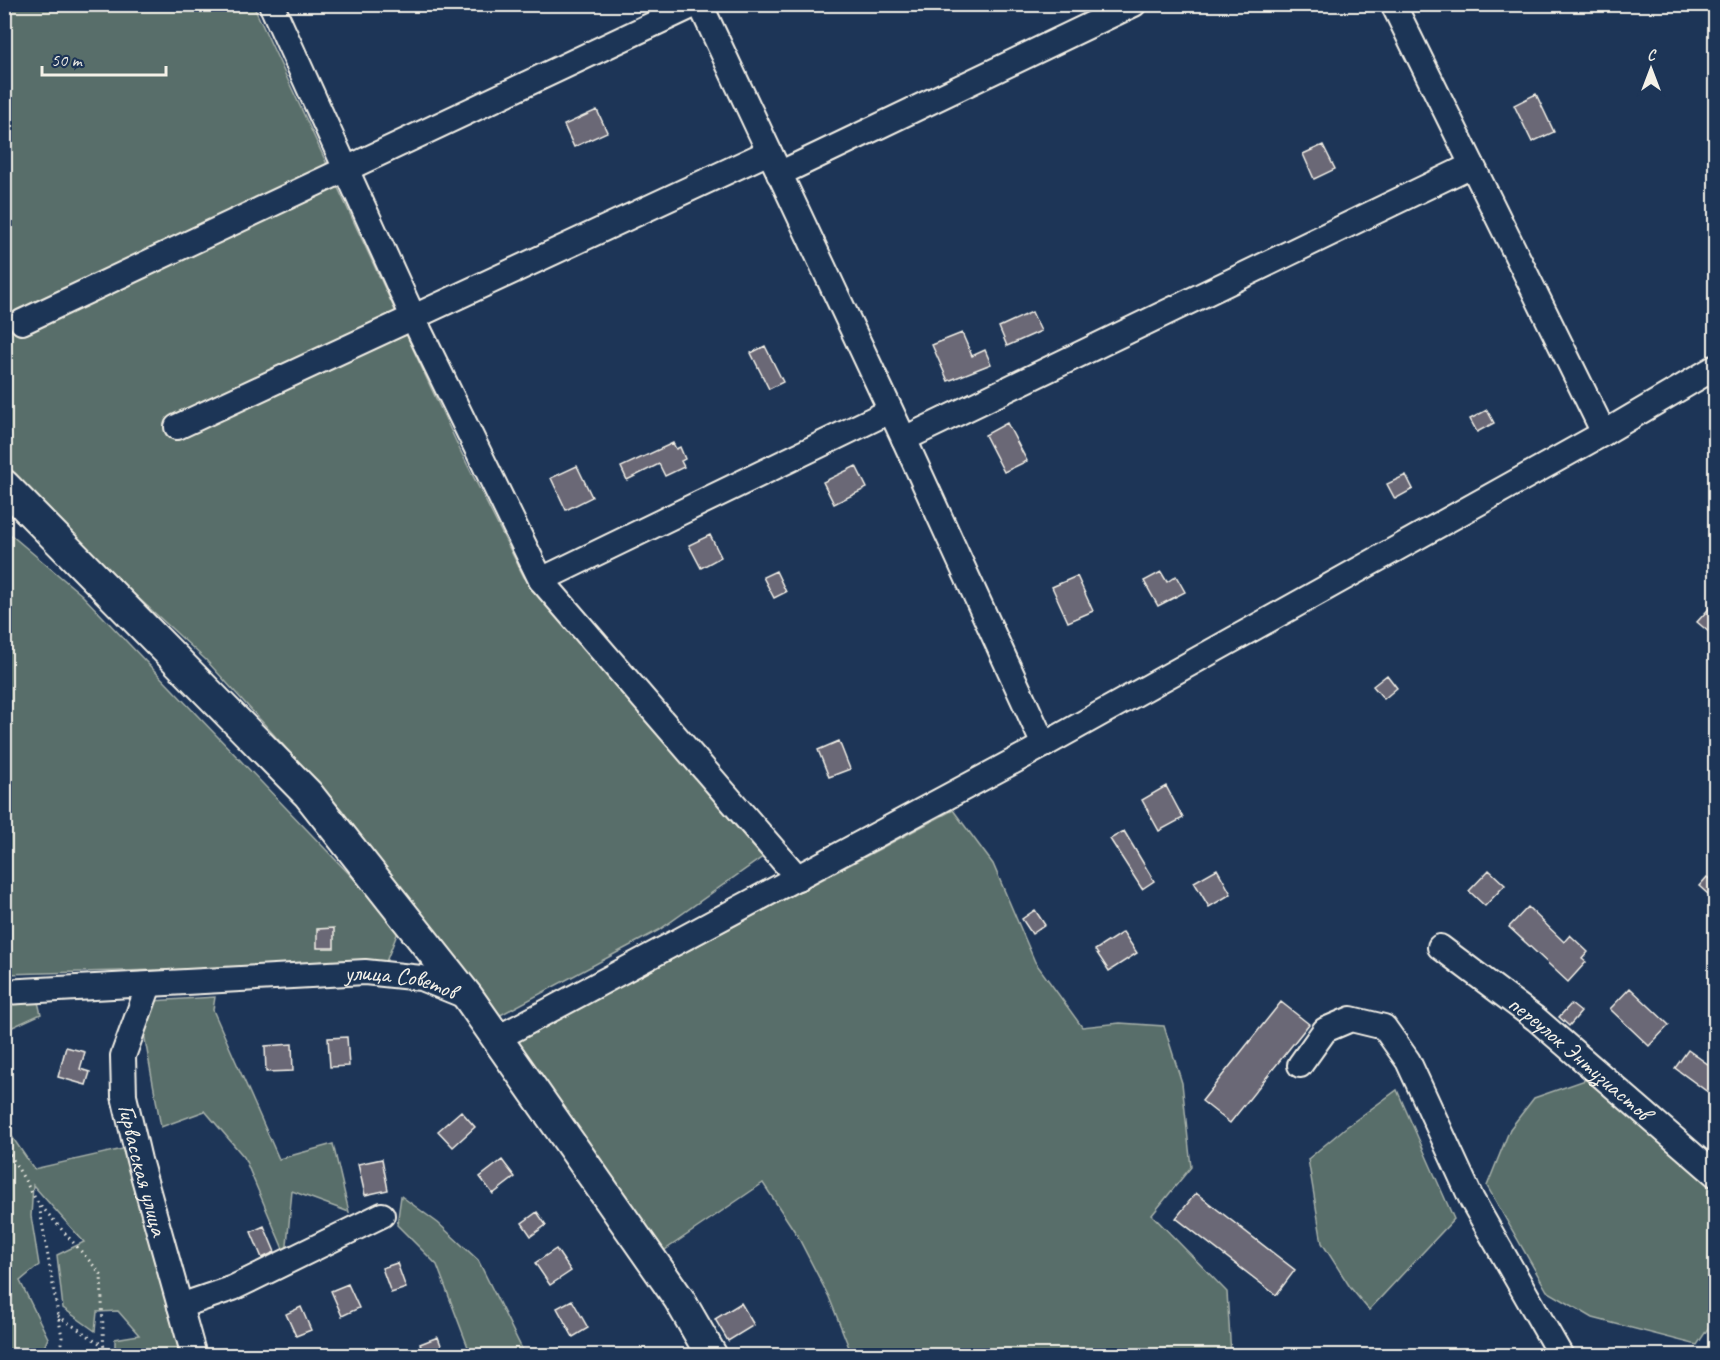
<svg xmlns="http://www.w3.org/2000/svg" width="1720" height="1360" viewBox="0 0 1720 1360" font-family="Caveat,sans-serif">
<rect width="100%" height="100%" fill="#1d3557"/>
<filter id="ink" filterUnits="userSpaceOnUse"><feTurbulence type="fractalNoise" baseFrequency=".0167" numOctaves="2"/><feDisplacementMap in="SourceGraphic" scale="12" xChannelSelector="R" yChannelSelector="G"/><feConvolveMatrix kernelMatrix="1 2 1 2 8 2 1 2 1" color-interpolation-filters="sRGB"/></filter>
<g filter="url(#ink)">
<path fill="#596e6a" stroke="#a6b0a9" stroke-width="1.5" d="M 4,5 L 253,5 L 460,450 L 524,577 L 764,856 L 659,930 L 495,1018 L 342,810 L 206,660 L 5,476 Z
M 4,529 L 82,595 L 400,927 L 385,964 L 5,974 Z
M 953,810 L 993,864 L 1035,962 L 1082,1027 L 1120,1023 L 1164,1026 L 1182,1083 L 1191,1167 L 1152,1215 L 1227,1292 L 1231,1355 L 852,1355 L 829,1297 L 797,1235 L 763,1183 L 659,1254 L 516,1042 Z
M 215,997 L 213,1010 L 279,1159 L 333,1144 L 349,1212 L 292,1191 L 286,1256 L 244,1157 L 205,1111 L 161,1127 L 144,1034 L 152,1001 Z
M 37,998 L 41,1014 L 6,1030 L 5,1043 L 5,1002 Z
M 1588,1079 L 1715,1188 L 1715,1318 L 1697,1345 L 1593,1318 L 1547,1291 L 1487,1186 L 1510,1129 L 1534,1098 Z
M 1397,1090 L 1454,1219 L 1369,1310 L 1350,1287 L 1322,1243 L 1308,1159 L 1345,1128 Z
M 4,1125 L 34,1169 L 122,1149 L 155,1230 L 185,1347 L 181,1355 L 115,1355 L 115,1339 L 139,1335 L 118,1311 L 97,1312 L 95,1331 L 63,1308 L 57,1255 L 84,1242 L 33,1185 L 31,1216 L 39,1265 L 20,1281 L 48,1338 L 41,1355 L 5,1355 Z
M 401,1196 L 438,1223 L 478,1260 L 525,1355 L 471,1355 L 437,1265 L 397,1225 Z"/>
<path fill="#6b6776" stroke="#f4f1e8" stroke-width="1.5" d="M 1536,94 L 1554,132 L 1532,142 L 1514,105 Z
M 597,110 L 607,132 L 574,147 L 564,125 Z
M 1323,145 L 1335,169 L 1314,179 L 1303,154 Z
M 1032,312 L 1041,331 L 1007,346 L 999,327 Z
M 962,333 L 972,356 L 985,350 L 991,364 L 948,381 L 932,345 Z
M 765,346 L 783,382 L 769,389 L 751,353 Z
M 1487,410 L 1494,423 L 1477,432 L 1470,419 Z
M 1007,423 L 1027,461 L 1004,472 L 985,435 Z
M 673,443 L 676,449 L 680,447 L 685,459 L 681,461 L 684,467 L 665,476 L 659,464 L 627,480 L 621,467 Z
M 577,466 L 592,497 L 566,510 L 551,478 Z
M 856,466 L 867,488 L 834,504 L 823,482 Z
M 1406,475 L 1413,489 L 1395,499 L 1387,484 Z
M 710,535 L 721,557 L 701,568 L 689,545 Z
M 776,571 L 786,592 L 774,598 L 763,577 Z
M 1161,572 L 1167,582 L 1176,576 L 1185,592 L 1158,606 L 1144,581 Z
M 1077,576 L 1093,611 L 1068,622 L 1052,587 Z
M 1716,601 L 1716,638 L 1697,622 Z
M 1387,675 L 1397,688 L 1384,699 L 1373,686 Z
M 839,741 L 850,769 L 829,777 L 818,750 Z
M 1166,786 L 1183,818 L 1159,831 L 1142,800 Z
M 1124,831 L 1154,881 L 1142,889 L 1110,839 Z
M 1217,869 L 1231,894 L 1209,907 L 1194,882 Z
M 1489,870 L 1505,885 L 1485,906 L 1469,891 Z
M 1707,877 L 1716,884 L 1716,901 L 1699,886 Z
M 1528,907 L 1564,942 L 1570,935 L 1588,952 L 1582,959 L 1586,962 L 1568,982 L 1509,927 Z
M 1035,910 L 1045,925 L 1032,934 L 1022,919 Z
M 334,928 L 334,948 L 317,948 L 317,929 Z
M 1123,932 L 1137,953 L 1109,971 L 1095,950 Z
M 1630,988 L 1669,1025 L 1649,1046 L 1610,1009 Z
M 1281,1002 L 1309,1024 L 1230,1123 L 1202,1101 Z
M 1571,1004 L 1581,1012 L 1569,1026 L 1559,1017 Z
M 347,1037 L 349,1066 L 330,1067 L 328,1038 Z
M 292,1044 L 293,1071 L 266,1072 L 265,1046 Z
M 66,1047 L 85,1052 L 80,1069 L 90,1072 L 86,1085 L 58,1077 Z
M 1688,1050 L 1716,1070 L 1716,1098 L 1675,1068 Z
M 461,1111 L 475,1127 L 453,1147 L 438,1131 Z
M 382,1159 L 388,1190 L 365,1195 L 358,1164 Z
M 502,1160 L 515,1177 L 493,1194 L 480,1177 Z
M 1196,1193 L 1295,1270 L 1276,1295 L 1176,1218 Z
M 537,1212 L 546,1225 L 531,1236 L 522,1223 Z
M 264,1226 L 275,1252 L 262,1258 L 251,1232 Z
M 556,1249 L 571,1271 L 550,1285 L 535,1263 Z
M 397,1263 L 406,1288 L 391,1293 L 382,1268 Z
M 348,1284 L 359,1308 L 342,1316 L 331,1291 Z
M 572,1300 L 588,1328 L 573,1337 L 557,1308 Z
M 741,1303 L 754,1325 L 728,1341 L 715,1319 Z
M 301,1307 L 311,1330 L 296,1336 L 286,1314 Z
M 438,1337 L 445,1356 L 425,1356 L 420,1344 Z"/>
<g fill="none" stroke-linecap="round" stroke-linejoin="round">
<g stroke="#f4f1e8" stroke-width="28">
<g id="minor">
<path d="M 271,4 L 420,332 L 541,580 L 798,878"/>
<path d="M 700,4 L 904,439 L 1044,745"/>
<path d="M 1393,4 L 1604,433"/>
<path d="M 779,174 L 1134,4"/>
<path d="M 22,322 L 696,4"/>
<path d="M 177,427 L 769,152"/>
<path d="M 904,439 L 1472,165"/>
<path d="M 541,580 L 890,411"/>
<path id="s1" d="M 1440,947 L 1536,1019 L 1716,1175"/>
<path id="s2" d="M 149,985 L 123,1056 L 124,1096 L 139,1160 L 194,1356"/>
<path id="s3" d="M 4,992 L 365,972 L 421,978 L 468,997"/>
<path d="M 496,1039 L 1044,745 L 1604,433 L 1716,367"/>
<path d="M 1300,1065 L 1325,1030 L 1351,1019 L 1384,1027 L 1408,1061 L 1472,1200 L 1561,1356"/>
<path d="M 180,1306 L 233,1288 L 382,1215"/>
</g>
</g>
<g stroke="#f4f1e8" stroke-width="34">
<path id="major" d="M 4,485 L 308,794 L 468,997 L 679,1299 L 712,1356"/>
</g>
<path stroke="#f4f1e8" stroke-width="3" stroke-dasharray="1.5 4.5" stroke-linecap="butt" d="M 4,1144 L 39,1205 L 62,1337 L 59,1356
M 41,1206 L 101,1274 L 104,1356
M 58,1316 L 104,1346"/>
<use href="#minor" stroke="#1d3557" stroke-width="24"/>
<use href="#major" stroke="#1d3557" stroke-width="30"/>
</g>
</g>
<g text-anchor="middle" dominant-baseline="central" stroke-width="5" stroke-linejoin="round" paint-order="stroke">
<g font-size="24" fill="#f4f1e8" stroke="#1d3557">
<text stroke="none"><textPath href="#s3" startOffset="398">улица Советов</textPath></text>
<text stroke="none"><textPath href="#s1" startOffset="178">переулок Энтузиастов</textPath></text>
<text stroke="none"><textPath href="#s2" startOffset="192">Гирвасская улица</textPath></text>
</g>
</g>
<rect width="1720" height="1360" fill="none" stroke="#1d3557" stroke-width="24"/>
<rect x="12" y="12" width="1696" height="1336" fill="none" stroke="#f4f1e8" stroke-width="2" filter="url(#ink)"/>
<g transform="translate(1651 69)" stroke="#1d3557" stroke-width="4.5" paint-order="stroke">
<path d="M0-4.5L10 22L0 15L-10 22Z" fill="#f4f1e8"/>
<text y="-9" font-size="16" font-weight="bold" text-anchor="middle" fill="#f4f1e8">С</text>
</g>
<path d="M42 66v9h124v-9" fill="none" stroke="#f4f1e8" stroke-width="3"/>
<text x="51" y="66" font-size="18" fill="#f4f1e8" stroke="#1d3557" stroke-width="4.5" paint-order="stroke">50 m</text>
</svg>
